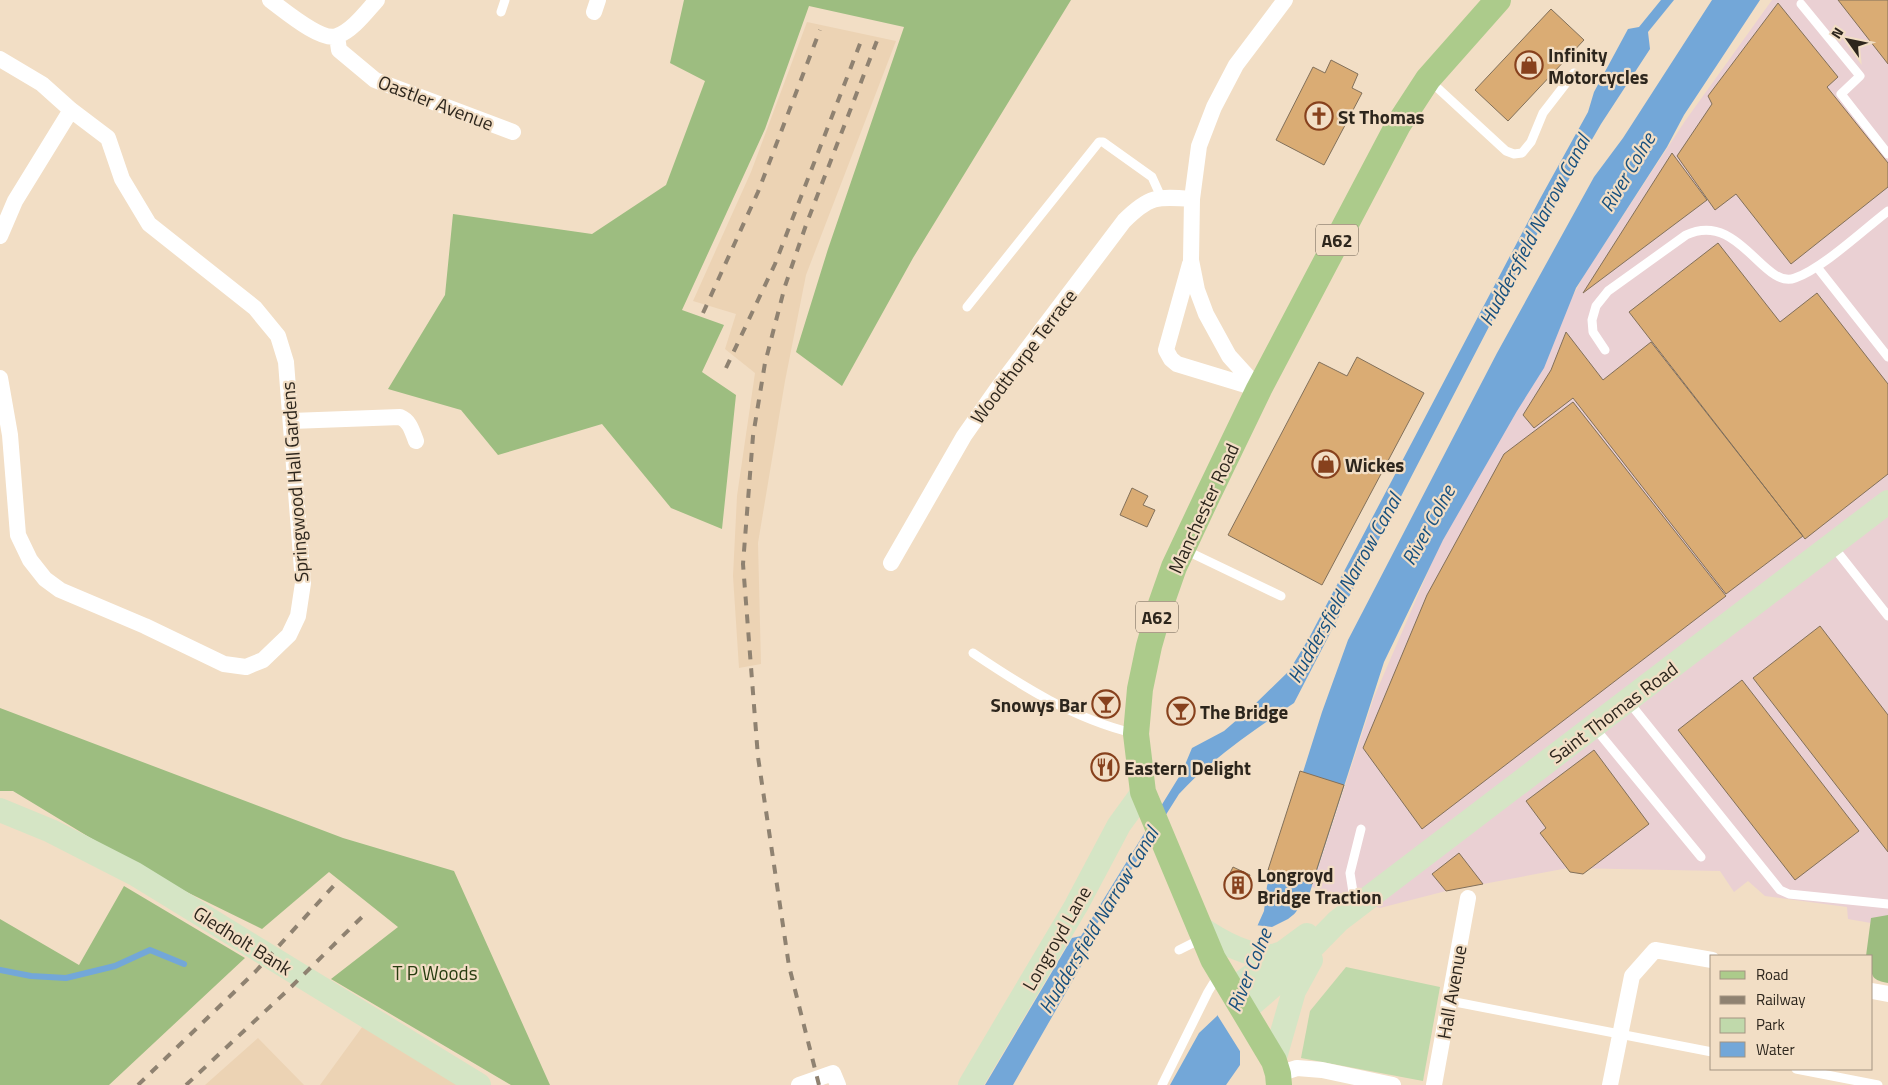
<svg xmlns="http://www.w3.org/2000/svg" width="1888" height="1085" viewBox="0 0 1888 1085" font-family="'Titillium Web',sans-serif">
<rect width="100%" height="100%" fill="#f2dec5"/>
<path fill="#ecd3b4" d="M 807,22 L 896,41 L 806,275 L 785,381 L 758,543 L 761,664 L 739,668 L 733,576 L 737,496 L 755,373 L 725,349 L 736,314 L 693,301 L 751,172 Z
M 368,1019 L 463,1085 L 320,1085 Z
M 258,1038 L 304,1085 L 205,1085 Z"/>
<path fill="#ead0d3" d="M 1772,0 L 1888,0 L 1888,926 L 1848,919 L 1847,907 L 1765,896 L 1748,881 L 1734,892 L 1720,871 L 1568,868 L 1446,891 L 1380,908 L 1312,887 L 1374,697 L 1437,551 L 1584,275 L 1685,121 Z"/>
<path fill="#c0d9ab" d="M 1346,967 L 1440,987 L 1423,1081 L 1301,1058 L 1310,1011 Z"/>
<path fill="#9dbd80" d="M 684,0 L 1071,0 L 913,258 L 842,386 L 796,352 L 828,249 L 904,27 L 809,6 L 765,129 L 682,310 L 724,325 L 702,372 L 736,395 L 722,529 L 671,508 L 602,424 L 498,455 L 461,410 L 388,389 L 445,295 L 453,214 L 592,234 L 666,185 L 705,81 L 670,63 Z
M 0,708 L 343,838 L 454,871 L 550,1085 L 511,1085 L 331,979 L 398,927 L 329,872 L 262,929 L 150,874 L 13,791 L 0,791 Z
M 124,886 L 245,958 L 109,1085 L 0,1085 L 0,919 L 79,965 Z
M 1888,915 L 1888,983 C 1868,979 1872,975 1872,956 L 1866,956 L 1871,918 Z"/>
<path fill="#73a7d8" d="M 1661,0 L 1674,0 L 1648,32 L 1650,49 L 1601,124 L 1536,236 L 1294,703 C 1254,730 1211,759 1179,794 L 1085,943 L 1088,954 L 1013,1085 L 985,1085 L 1072,938 L 1081,936 L 1182,772 L 1192,748 L 1224,731 L 1254,705 L 1289,671 L 1309,638 L 1541,197 L 1588,112 L 1594,92 L 1628,29 L 1639,27 Z
M 1712,0 L 1760,0 L 1684,115 L 1667,147 L 1576,288 L 1544,368 L 1517,411 L 1443,540 L 1384,662 L 1310,892 L 1286,926 L 1240,1046 L 1240,1065 L 1226,1085 L 1170,1085 L 1199,1033 L 1217,1016 L 1264,911 L 1267,886 L 1322,712 L 1348,640 L 1497,353 L 1594,177 L 1623,138 Z"/>
<path fill="#f2dec5" d="M 1303,907 L 1271,958 L 1243,1047 L 1243,1056 L 1216,1013 L 1255,925 L 1272,927 L 1288,919 Z"/>
<g fill="none" stroke-linecap="round" stroke-linejoin="round">
<path stroke="#73a7d8" stroke-width="6" d="M 0,970 L 31,976 L 66,978 L 115,966 L 150,950 L 184,964"/>
</g>
<path fill="#daac74" stroke="#82705a" d="M 1838,0 L 1888,0 L 1888,64 Z
M 1778,3 L 1838,77 L 1827,87 L 1888,163 L 1888,187 L 1791,264 L 1736,194 L 1715,210 L 1677,156 L 1712,104 L 1708,96 Z
M 1551,9 L 1584,40 L 1508,121 L 1475,90 Z
M 1331,60 L 1358,74 L 1352,88 L 1362,93 L 1324,165 L 1276,140 L 1313,67 L 1325,73 Z
M 1672,153 L 1707,200 L 1583,293 Z
M 1718,243 L 1780,322 L 1817,293 L 1888,384 L 1888,474 L 1805,539 L 1629,312 Z
M 1566,332 L 1603,380 L 1651,342 L 1803,536 L 1726,594 L 1573,398 L 1534,428 L 1523,415 L 1551,370 Z
M 1357,357 L 1424,393 L 1322,585 L 1228,535 L 1319,362 L 1347,376 Z
M 1573,402 L 1726,596 L 1422,829 L 1363,748 L 1427,595 L 1504,454 Z
M 1132,488 L 1148,496 L 1143,505 L 1155,510 L 1147,527 L 1120,515 Z
M 1820,626 L 1888,715 L 1888,852 L 1753,678 Z
M 1742,680 L 1859,831 L 1795,880 L 1678,730 Z
M 1594,750 L 1649,824 L 1583,874 L 1570,872 L 1540,833 L 1546,828 L 1526,801 Z
M 1300,771 L 1344,785 L 1312,884 L 1268,870 Z
M 1459,853 L 1483,884 L 1446,891 L 1432,874 Z
M 1233,867 L 1250,875 L 1241,895 L 1231,891 L 1227,879 Z"/>
<g fill="none" stroke-linecap="round" stroke-linejoin="round">
<path stroke="#fff" stroke-width="9" d="M 1801,4 L 1860,76 L 1841,94 L 1888,154
M 501,12 L 505,0
M 1430,81 L 1506,151 L 1514,154 L 1522,153 L 1531,142 L 1543,113 L 1574,73
M 1817,267 L 1888,357
M 967,307 L 1099,142 L 1103,142 L 1152,177 L 1161,197
M 1605,350 L 1593,332 L 1592,320 L 1596,306 L 1608,291 L 1686,235 C 1739,210 1763,290 1795,278 C 1823,268 1863,230 1888,211
M 1832,545 L 1888,616
M 1185,550 L 1281,596
M 973,653 C 1022,686 1074,719 1133,733
M 1628,701 L 1780,890 L 1789,894 L 1888,904
M 1594,727 L 1701,857
M 1355,905 L 1350,873 L 1361,829
M 1179,950 L 1203,938
M 1450,1001 L 1712,1052
M 1796,1069 L 1878,1085
M 1162,1085 L 1208,992 L 1219,974"/>
<path stroke="#fff" stroke-width="16" d="M 270,0 C 284,10 321,42 337,36 C 353,30 366,12 377,0
M 594,12 L 598,0
M 337,36 L 339,50 L 375,80 L 513,132
M 0,59 L 42,84 L 71,110 L 108,138 L 122,179 L 149,224 L 255,308 L 278,336 L 286,362 L 303,583 L 298,616 L 289,635 L 263,660 L 246,667 L 224,664 L 145,626 L 60,590 L 45,579 L 30,560 L 18,535 L 10,435 L 0,378
M 0,236 L 15,201 L 71,110
M 1190,264 L 1166,350 L 1171,359 L 1177,364 L 1259,389
M 1259,389 L 1229,356 L 1206,314 L 1197,290 L 1191,260 L 1192,199 L 1199,146 L 1214,107 L 1236,65 L 1285,0
M 291,421 L 400,417 C 410,421 412,431 416,441
M 891,563 L 964,436 L 997,389 L 1124,221 C 1149,196 1157,196 1192,199
M 1872,991 L 1888,994
M 1278,1074 L 1297,1068 L 1322,1070 L 1393,1085
M 799,1085 L 833,1073 L 838,1085
M 1434,1085 L 1468,898
M 1610,1085 L 1632,976 L 1655,950 L 1712,960"/>
<path stroke="#d5e5c5" stroke-width="24" d="M 0,810 L 51,831 L 135,874 L 479,1085
M 1198,926 C 1219,941 1244,955 1270,956 C 1275,956 1281,953 1285,952
M 1232,990 L 1307,935
M 1245,1010 L 1284,976 L 1338,921 L 1888,502
M 1274,1061 L 1294,991 L 1311,960
M 970,1085 L 1076,906 L 1119,825 L 1143,792"/>
<path stroke="#accb8b" stroke-width="26" d="M 1279,1085 L 1278,1074 L 1274,1061 L 1213,959 L 1143,792 L 1136,734 L 1140,689 L 1149,646 L 1161,604 L 1174,567 L 1206,499 L 1259,389 L 1398,125 L 1428,79 L 1498,0"/>
<path stroke="#8f8271" stroke-width="4" stroke-dasharray="9 9" stroke-linecap="butt" d="M 703,313 L 758,192 L 820,30
M 726,368 L 775,264 L 863,36
M 138,1085 L 256,971 L 338,881
M 186,1085 L 289,989 L 367,912
M 819,1085 L 789,966 L 758,757 L 743,564 L 753,436 L 765,363 L 785,286 L 806,225 L 878,38"/>
</g>
<defs>
<g id="shop-ring" transform="scale(1.4375)"><circle r="9.5" fill="#f2dec5" stroke="#87411d" stroke-width="1.5"/><path d="M-5-2.5h2.3a2.7 3.5 0 0 1 5.4 0H5L5.5 6h-11ZM-1.5-2.5h3a1.5 2.3 0 0 0-3 0Z" fill="#87411d"/></g>
<g id="church-ring" transform="scale(1.4375)"><circle r="9.5" fill="#f2dec5" stroke="#87411d" stroke-width="1.5"/><path d="M-1.2-6h2.4v3.5h3.3v2.4h-3.3V6h-2.4V-.1h-3.3v-2.4h3.3Z" fill="#87411d"/></g>
<g id="bar-ring" transform="scale(1.4375)"><circle r="9.5" fill="#f2dec5" stroke="#87411d" stroke-width="1.5"/><path d="M-6-5H6L.8 .8V4.5H3.5V6h-7V4.5H-.8V.8Z" fill="#87411d"/></g>
<g id="restaurant-ring" transform="scale(1.4375)"><circle r="9.5" fill="#f2dec5" stroke="#87411d" stroke-width="1.5"/><path d="M-5-6h1v4h1v-4h1v4h1v-4h1v5L-1.5 .5V6h-2V.5L-5-1ZM5-6V6H3V1.5H1.5Q1.5-4 5-6Z" fill="#87411d"/></g>
<g id="building-ring" transform="scale(1.4375)"><circle r="9.5" fill="#f2dec5" stroke="#87411d" stroke-width="1.5"/><path d="M-4-6H4V6H1V3H-1V6H-4ZM-2.5-4.3h1.7v1.8h-1.7ZM.8-4.3h1.7v1.8H.8ZM-2.5-1h1.7V.8h-1.7ZM.8-1h1.7V.8H.8Z" fill="#87411d"/></g>
</defs>
<g fill-rule="evenodd">
<use href="#shop-ring" x="1529" y="65"/>
<use href="#church-ring" x="1319" y="116"/>
<use href="#shop-ring" x="1326" y="464"/>
<use href="#bar-ring" x="1106" y="704"/>
<use href="#bar-ring" x="1181" y="711"/>
<use href="#restaurant-ring" x="1105" y="767"/>
<use href="#building-ring" x="1238" y="885"/>
</g>
<g text-anchor="middle" dominant-baseline="central" stroke-width="4.5" stroke-linejoin="round" paint-order="stroke">
<g fill="#f2dec5" stroke="#685d4f" stroke-width="1">
<rect x="1316" y="224.5" width="42" height="31" rx="4"/>
<rect x="1136" y="601.5" width="42" height="31" rx="4"/>
</g>
<g font-size="18" font-weight="bold" fill="#2d261d">
<text x="1337" y="240">A62</text>
<text x="1157" y="617">A62</text>
</g>
<g font-size="19" font-weight="bold" fill="#2d261d" stroke="#f2dec5" text-anchor="start">
<text x="1548" y="54">Infinity<tspan x="1548" dy="22">Motorcycles</tspan></text>
<text x="1338" y="116">St Thomas</text>
<text x="1345" y="464">Wickes</text>
<text x="1087" y="704" text-anchor="end">Snowys Bar</text>
<text x="1200" y="711">The Bridge</text>
<text x="1124" y="767">Eastern Delight</text>
<text x="1257" y="874">Longroyd<tspan x="1257" dy="22">Bridge Traction</tspan></text>
</g>
<g font-size="19" fill="#2d261d" stroke="#f2dec5">
<text transform="translate(436 102) rotate(21)">Oastler Avenue</text>
<text transform="translate(1023 356) rotate(-53)">Woodthorpe Terrace</text>
<text transform="translate(294 482) rotate(-94)">Springwood Hall Gardens</text>
<text transform="translate(1203 508) rotate(-65)">Manchester Road</text>
<text transform="translate(1613 712) rotate(-37)">Saint Thomas Road</text>
<text transform="translate(1056 938) rotate(-60)">Longroyd Lane</text>
<text transform="translate(243 940) rotate(32)">Gledholt Bank</text>
<text transform="translate(1451 992) rotate(-80)">Hall Avenue</text>
</g>
<g font-size="19" fill="#273c10" stroke="#f2dec5">
<text x="435" y="972">T P Woods</text>
</g>
<g font-size="20" font-style="italic" fill="#17507e" stroke="#f2dec5">
<text transform="translate(1627 172) rotate(-59)">River Colne</text>
<text transform="translate(1534 230) rotate(-62)">Huddersfield Narrow Canal</text>
<text transform="translate(1428 525) rotate(-61)">River Colne</text>
<text transform="translate(1344 588) rotate(-61)">Huddersfield Narrow Canal</text>
<text transform="translate(1098 920) rotate(-59)">Huddersfield Narrow Canal</text>
<text transform="translate(1249 970) rotate(-68)">River Colne</text>
</g>
</g>
<rect x="1710" y="955" width="162" height="115" fill="#f2dec5" stroke="#a39482"/>
<rect x="1720" y="971" width="25" height="8" fill="#accb8b" stroke="#a39482"/>
<text x="1756" y="980" font-size="15" fill="#2d261d">Road</text>
<rect x="1720" y="996" width="25" height="8" fill="#8f8271" stroke="#a39482"/>
<text x="1756" y="1005" font-size="15" fill="#2d261d">Railway</text>
<rect x="1720" y="1018" width="25" height="15" fill="#c0d9ab" stroke="#a39482"/>
<text x="1756" y="1030" font-size="15" fill="#2d261d">Park</text>
<rect x="1720" y="1042" width="25" height="15" fill="#73a7d8" stroke="#a39482"/>
<text x="1756" y="1055" font-size="15" fill="#2d261d">Water</text>
<g transform="translate(1848 40) rotate(303)" stroke="#f2dec5" stroke-width="4" paint-order="stroke">
<path d="M0-4L9 19L0 12L-9 19Z" fill="#2d261d"/>
<text y="-8" font-size="14" font-weight="bold" text-anchor="middle" fill="#2d261d">N</text>
</g>
</svg>
